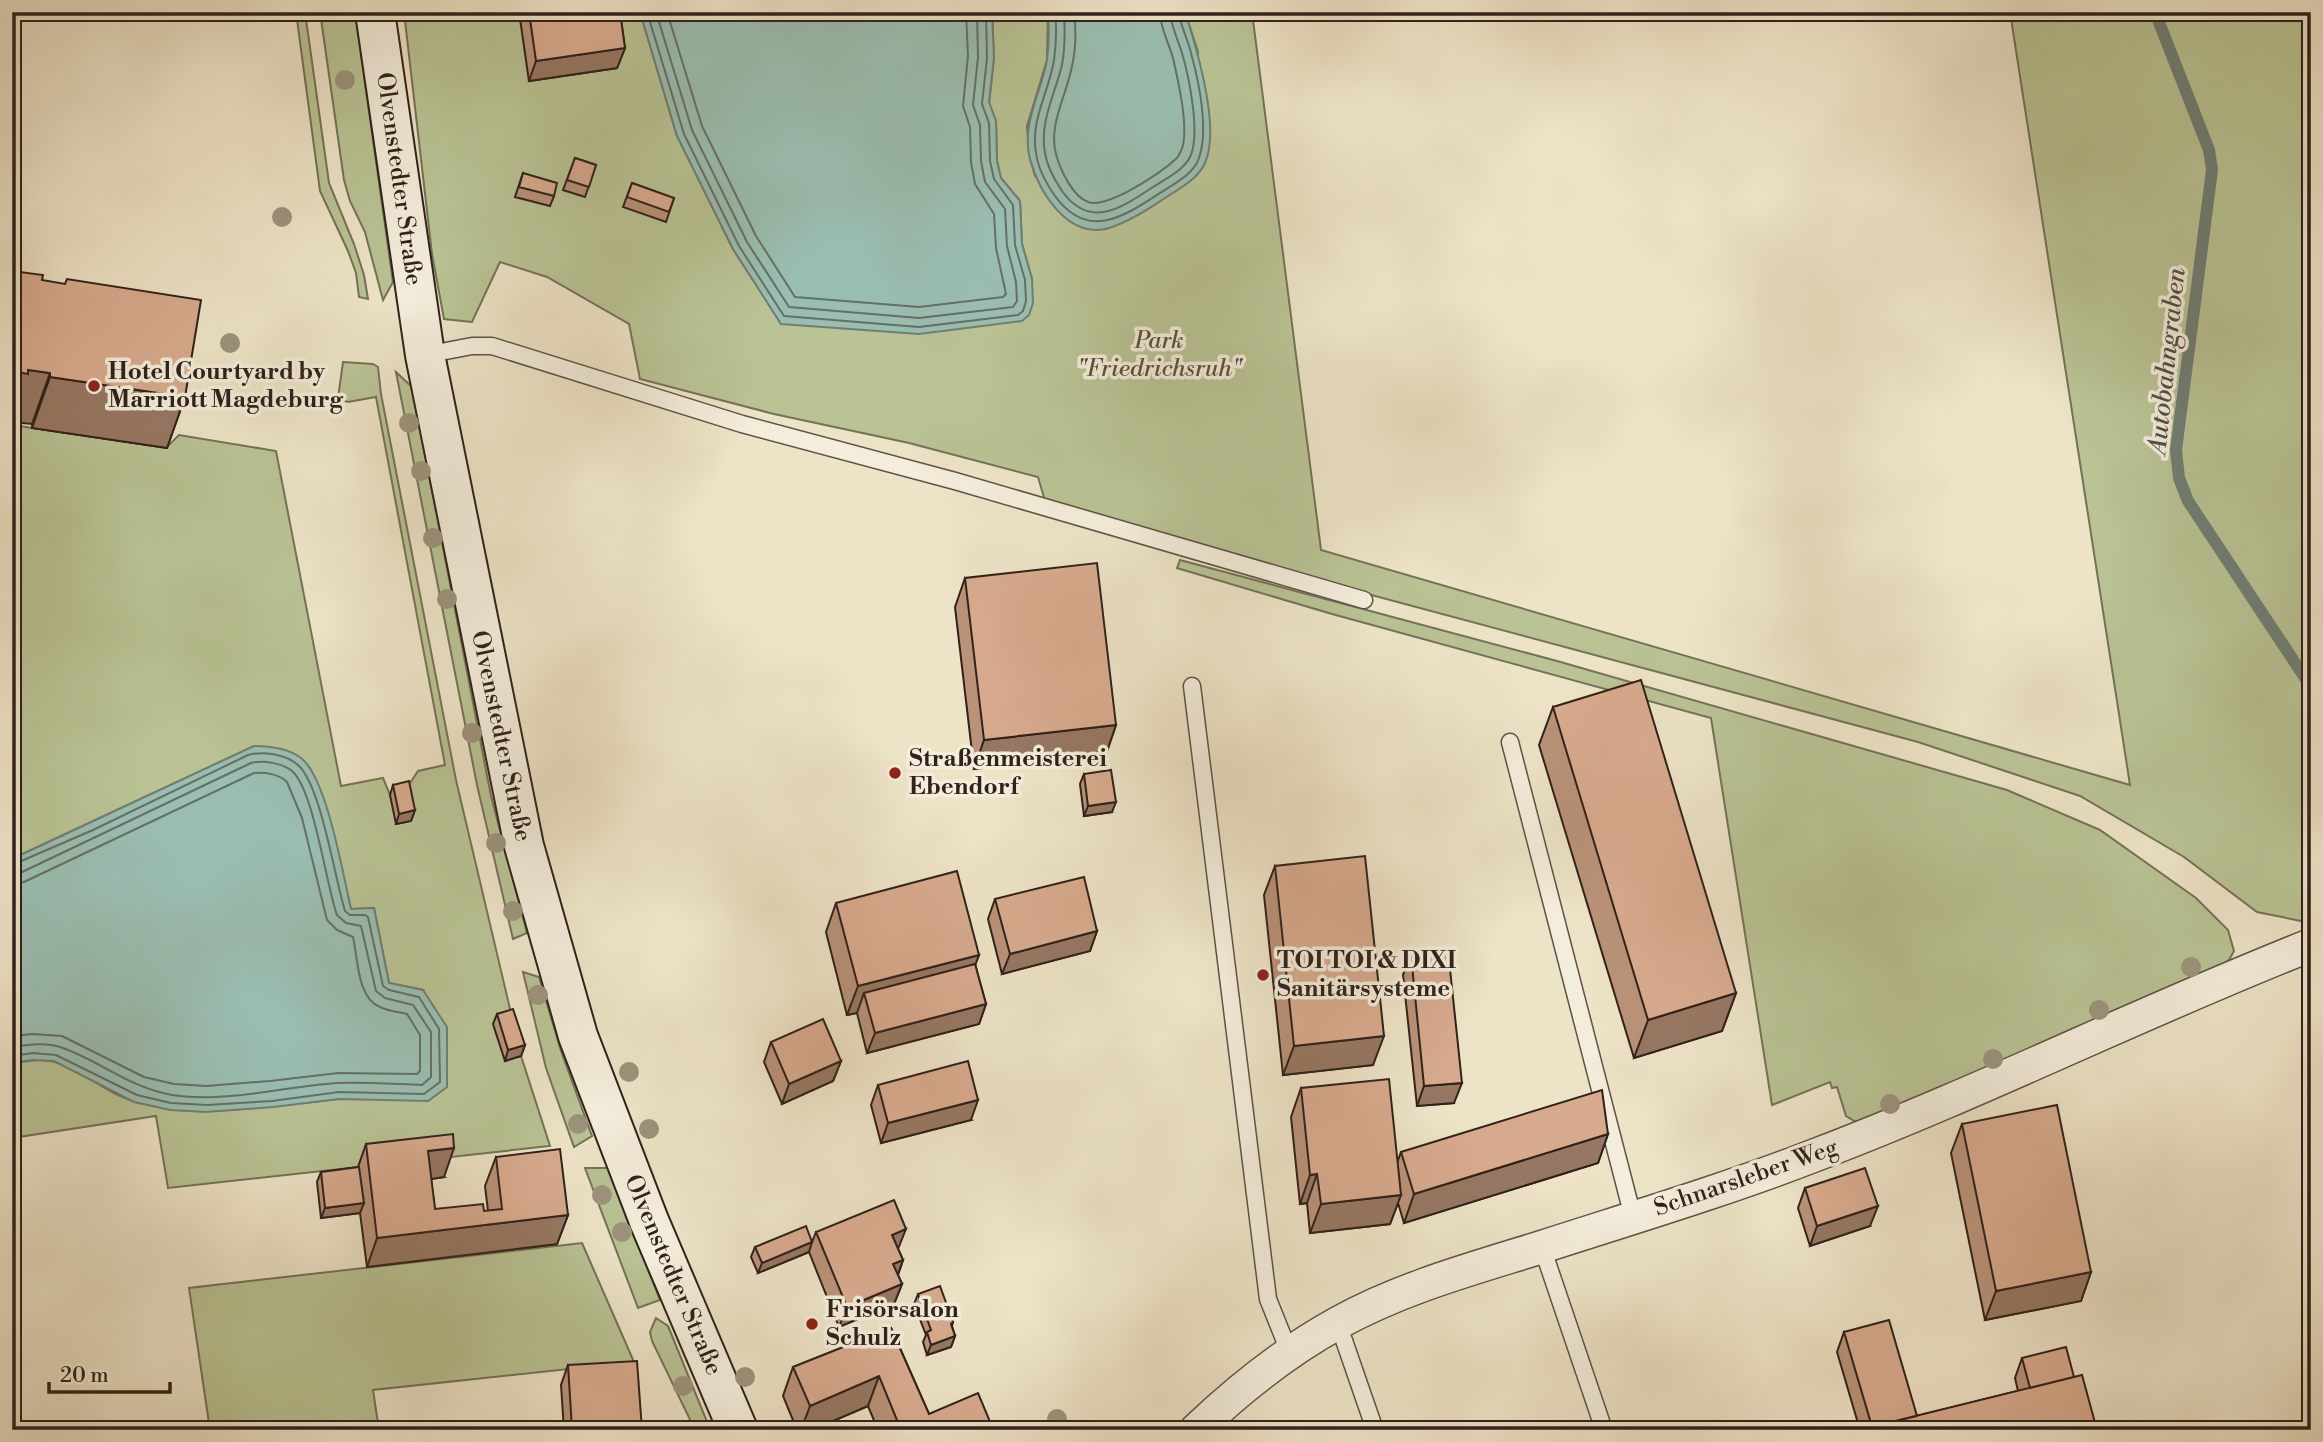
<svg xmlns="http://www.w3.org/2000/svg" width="2323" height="1442" viewBox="0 0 2323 1442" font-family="'Libre Bodoni',serif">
<rect width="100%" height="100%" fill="#ede3c7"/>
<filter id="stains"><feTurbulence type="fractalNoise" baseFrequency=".00286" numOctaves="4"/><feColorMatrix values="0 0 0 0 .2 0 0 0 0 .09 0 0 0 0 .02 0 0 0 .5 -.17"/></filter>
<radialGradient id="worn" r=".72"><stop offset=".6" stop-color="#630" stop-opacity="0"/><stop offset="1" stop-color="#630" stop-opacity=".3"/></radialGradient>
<path fill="#b9c394" stroke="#747258" stroke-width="2" d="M 296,12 L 305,12 L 329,183 L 354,244 L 364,275 L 368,299 L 359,297 L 356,273 L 348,251 L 320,191 Z
M 320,12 L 355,12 L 393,282 L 383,300 L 365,232 L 350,201 L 344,180 Z
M 404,12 L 640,12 L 677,136 L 733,249 L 781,323 L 1032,279 L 1022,244 L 1020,201 L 1001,178 L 997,161 L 996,121 L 989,103 L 994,58 L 992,12 L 1048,12 L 1047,60 L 1027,126 L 1029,154 L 1035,176 L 1106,229 L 1146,210 L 1195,176 L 1198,52 L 1185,12 L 1252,12 L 1321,550 L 2130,785 L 2010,12 L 2311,12 L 2311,923 L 2257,912 L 2184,857 L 2080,796 L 1918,742 L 1323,582 L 1045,501 L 1038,477 L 909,443 L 774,414 L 640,379 L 629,324 L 547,277 L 500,262 L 472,322 L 444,319 L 432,254 Z
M 343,362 L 373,364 L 378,367 L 381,394 L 456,780 L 511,1013 L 505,1060 L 521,1056 L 550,1146 L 168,1188 L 156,1116 L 12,1138 L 12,1063 C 26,1061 42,1058 55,1062 C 83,1070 108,1095 137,1102 C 208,1119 269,1106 339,1099 L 423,990 L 389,983 L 374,908 L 351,909 L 327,810 L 310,768 L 284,750 L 254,746 L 12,859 L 12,425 L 166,448 L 179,435 L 276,451 L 341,786 L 383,778 L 390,795 L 405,791 L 418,771 L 445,765 L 376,397 L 348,402 L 338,398 Z
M 396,372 L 412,387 L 491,796 L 527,933 L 513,939 L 477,785 Z
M 1180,560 L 1557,661 L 2007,790 L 2100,830 L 2196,898 L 2228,930 L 2234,951 L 2229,960 L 2219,969 L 1988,1070 L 1856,1122 L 1846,1116 L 1837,1087 L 1832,1088 L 1830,1082 L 1772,1105 L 1711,718 L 1332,614 L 1177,568 Z
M 523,972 L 539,977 L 561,1051 L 592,1136 L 574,1147 L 546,1068 Z
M 585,1168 L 608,1168 L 660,1300 L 638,1308 Z
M 582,1243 L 634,1362 L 373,1390 L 379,1430 L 210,1430 L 189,1288 Z
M 656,1318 L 668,1326 L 710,1429 L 695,1430 L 652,1341 L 650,1332 Z"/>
<path fill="#9abeb1" stroke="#707f75" stroke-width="2" d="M 640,12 L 992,12 L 994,58 L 989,102 L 996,121 L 997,161 L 1001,178 L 1020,201 L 1022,244 L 1032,279 L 1033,303 L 1029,315 L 1022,321 L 919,334 L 781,324 L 733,249 L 677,136 Z
M 1048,12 L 1185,12 C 1197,49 1221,127 1205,163 C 1198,179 1179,189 1165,198 C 1148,209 1129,222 1109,228 C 1068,240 1039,192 1030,159 C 1021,124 1041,93 1047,60 C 1049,45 1049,27 1048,12 Z
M 254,746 C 270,746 288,748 301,758 C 327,778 343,875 351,909 L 374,908 L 389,983 L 423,990 L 447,1027 L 447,1087 L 428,1101 L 339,1099 L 273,1107 L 206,1112 L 170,1110 L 134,1102 L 54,1061 L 33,1060 L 12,1063 L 12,859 Z"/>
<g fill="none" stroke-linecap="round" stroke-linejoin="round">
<path stroke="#657066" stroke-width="2" d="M 647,12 L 684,134 L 739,246 L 784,316 L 919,327 L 1018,315 L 1023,311 L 1026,301 L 1025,280 L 1015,245 L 1013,205 L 994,179 L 990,161 L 989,123 L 982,104 L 987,58 L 986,12
M 656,12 L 692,130 L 747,242 L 789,307 L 919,318 L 1013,307 L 1017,301 L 1016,282 L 1007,246 L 1005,209 L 985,182 L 981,161 L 980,125 L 973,105 L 978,57 L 977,12
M 667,12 L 702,126 L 756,236 L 795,297 L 919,307 L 1003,297 L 1006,294 L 996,248 L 994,214 L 975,184 L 971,162 L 970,127 L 963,106 L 968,56 L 966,12
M 1055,12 C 1057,28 1056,45 1054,60 C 1049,92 1030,120 1036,153 C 1038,169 1046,183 1055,196 C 1088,241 1123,217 1160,193 C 1174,184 1194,174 1199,158 C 1209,130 1199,82 1191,53 C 1188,39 1180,26 1179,12
M 1064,12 C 1065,29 1065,49 1062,65 C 1055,94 1039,123 1045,153 C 1047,167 1054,179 1062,191 C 1090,230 1121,208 1153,187 C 1165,179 1183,171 1190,157 C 1201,135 1189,77 1182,53 C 1178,40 1171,26 1170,12
M 1074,12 C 1076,29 1076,49 1072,66 C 1067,94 1048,125 1056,154 C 1060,169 1072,196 1088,202 C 1108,209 1162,172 1177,158 C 1181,153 1184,144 1184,138 C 1186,115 1178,80 1173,58 C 1169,43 1160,28 1160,12
M 12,865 L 93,830 L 248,755 C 263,751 287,754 299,766 C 321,787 335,879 345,911 L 350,915 L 365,915 L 368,917 L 383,986 L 389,990 L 419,997 L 439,1029 L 440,1082 L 424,1094 L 339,1092 L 272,1101 L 207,1105 L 171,1103 L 137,1095 L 56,1055 L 33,1053 L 12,1056
M 12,874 L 20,873 L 251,763 C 263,760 282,763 292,771 C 314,790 326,885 337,915 L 346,923 L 361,926 L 376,991 L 385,998 L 413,1005 L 431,1032 L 431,1077 L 422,1085 C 393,1084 364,1082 336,1083 C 282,1087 227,1103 172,1095 C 130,1088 99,1060 60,1047 C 45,1042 27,1045 12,1047
M 12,884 L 24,882 L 254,773 C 265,772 279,774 287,782 L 302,818 L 327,920 L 337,930 L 353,937 C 358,958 357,998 380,1007 C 388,1011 398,1012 407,1014 L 420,1035 L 420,1071 L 417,1074 L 338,1073 L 270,1081 L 206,1086 L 174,1084 L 144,1077 L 62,1036 L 33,1034 L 12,1036"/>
<path stroke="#707f75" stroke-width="12" d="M 2155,12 L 2209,150 L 2212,170 L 2176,450 L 2179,478 L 2188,501 L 2311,687"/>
<g stroke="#5f5246" stroke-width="19">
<path id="service" d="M 425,355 L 472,346 L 492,346 L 742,424 L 955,481 L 1364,600
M 1192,686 L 1268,1299 L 1290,1354
M 1510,742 L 1633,1217
M 1542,1247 L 1604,1430
M 1338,1323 L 1375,1430"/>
</g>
<g stroke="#5f5246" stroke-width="35">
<path id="minor" d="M 1196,1430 C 1238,1390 1287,1351 1338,1323 C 1403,1287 1475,1268 1545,1246 C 1635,1217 1725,1190 1813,1156 C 1982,1092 2143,1011 2311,945"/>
</g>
<g stroke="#30211b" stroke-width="42">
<path id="secondary" d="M 375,12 L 425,355 L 524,846 L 578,1036 L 649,1221 L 738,1430"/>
</g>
<use href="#service" stroke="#f3eddb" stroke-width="16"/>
<use href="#minor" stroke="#f3eddb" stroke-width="32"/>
<use href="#secondary" stroke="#f3eddb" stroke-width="38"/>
</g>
<g fill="#9c937c">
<circle cx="345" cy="80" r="10"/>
<circle cx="282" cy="217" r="10"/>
<circle cx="230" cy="343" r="10"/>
<circle cx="409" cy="423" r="10"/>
<circle cx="421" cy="471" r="10"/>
<circle cx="433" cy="538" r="10"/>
<circle cx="447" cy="599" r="10"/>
<circle cx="472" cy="733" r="10"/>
<circle cx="496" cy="843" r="10"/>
<circle cx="513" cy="911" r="10"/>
<circle cx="2191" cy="967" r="10"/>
<circle cx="538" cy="995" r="10"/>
<circle cx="2099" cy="1010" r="10"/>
<circle cx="1993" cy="1059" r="10"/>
<circle cx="629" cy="1072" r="10"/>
<circle cx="1890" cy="1104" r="10"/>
<circle cx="578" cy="1124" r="10"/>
<circle cx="649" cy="1129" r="10"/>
<circle cx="602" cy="1195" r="10"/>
<circle cx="622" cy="1232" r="10"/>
<circle cx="745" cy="1377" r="10"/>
<circle cx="683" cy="1386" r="10"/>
<circle cx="1057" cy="1419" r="10"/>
</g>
<path fill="#b99279" stroke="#30211b" stroke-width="2" d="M 519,12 L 620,12 L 625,48 L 617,68 L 529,81 Z
M 575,158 L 596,165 L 585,197 L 563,190 Z
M 523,173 L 554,196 L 550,206 L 515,197 Z
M 632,183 L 674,198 L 666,222 L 623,207 Z
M 42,280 L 185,397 L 167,448 L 32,428 Z
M 965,578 L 1116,725 L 1106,754 L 974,769 L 955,607 Z
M 1553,707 L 1736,993 L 1722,1031 L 1634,1058 L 1539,745 Z
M 1084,774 L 1112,812 L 1084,816 L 1080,784 Z
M 393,785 L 415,810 L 411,821 L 396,824 L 390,795 Z
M 1275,866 L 1373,1065 L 1283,1075 L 1264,895 Z
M 995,899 L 1097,931 L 1090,951 L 1002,974 L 988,919 Z
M 836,903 L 979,955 L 975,964 L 986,1004 L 979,1024 L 867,1053 L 857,1013 L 847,1015 L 826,932 Z
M 1411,955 L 1454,1103 L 1417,1106 L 1403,975 Z
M 497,1014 L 525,1045 L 521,1056 L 505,1061 L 493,1024 Z
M 771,1042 L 841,1061 L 833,1081 L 782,1104 L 764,1062 Z
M 878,1085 L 971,1120 L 881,1143 L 871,1105 Z
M 1301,1088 L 1397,1163 L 1401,1152 L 1608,1134 L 1598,1163 L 1404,1223 L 1398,1203 L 1390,1224 L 1310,1233 L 1307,1203 L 1300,1204 L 1291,1117 Z
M 1962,1124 L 2091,1272 L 2081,1301 L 1985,1320 L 1951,1153 Z
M 366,1144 L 444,1177 L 431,1179 L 435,1209 L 488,1211 L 485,1186 L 496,1157 L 568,1215 L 557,1244 L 367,1267 L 360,1213 L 321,1218 L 317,1182 L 321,1172 L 358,1167 Z
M 1805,1188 L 1870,1226 L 1810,1246 L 1798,1208 Z
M 816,1232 L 898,1249 L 903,1260 L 898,1275 L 902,1284 L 894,1304 L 839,1327 L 809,1252 L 758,1273 L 751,1257 L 755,1247 L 812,1242 Z
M 918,1294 L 953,1322 L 952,1326 L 955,1336 L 951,1347 L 927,1355 L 923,1342 L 926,1335 L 914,1304 Z
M 891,1328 L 929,1414 L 991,1424 L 989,1430 L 878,1430 L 868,1406 L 812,1430 L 797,1430 L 783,1396 L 793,1367 Z
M 1844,1332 L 1917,1416 L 2018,1391 L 2015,1378 L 2022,1358 L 2074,1377 L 2097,1430 L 1860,1430 L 1837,1352 Z
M 568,1365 L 642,1430 L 564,1430 L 561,1385 Z"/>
<path fill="#967763" stroke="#30211b" stroke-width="2" d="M 625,48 L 617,68 L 529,81 L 536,61 Z
M 28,370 L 50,373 L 32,424 L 12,422 L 12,371 Z
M 50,377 L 185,397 L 167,448 L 32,428 Z
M 1116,725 L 1106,754 L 974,769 L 984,740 Z
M 1116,802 L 1112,812 L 1084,816 L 1088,806 Z
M 415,810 L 411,821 L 396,824 L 399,814 Z
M 1097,931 L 1090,951 L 1002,974 L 1010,954 Z
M 979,955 L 968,984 L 864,993 L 857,1013 L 847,1015 L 858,986 Z
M 1736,993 L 1722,1031 L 1634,1058 L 1648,1020 Z
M 986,1004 L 979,1024 L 867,1053 L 875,1033 Z
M 1384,1036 L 1373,1065 L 1283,1075 L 1294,1046 Z
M 525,1045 L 521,1056 L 505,1061 L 508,1050 Z
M 841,1061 L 833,1081 L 782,1104 L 789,1084 Z
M 1462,1083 L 1454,1103 L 1417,1106 L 1424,1086 Z
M 978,1100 L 971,1120 L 881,1143 L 888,1123 Z
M 1608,1134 L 1598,1163 L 1404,1223 L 1414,1194 Z
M 454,1148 L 444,1177 L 417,1181 L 428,1151 Z
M 1317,1174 L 1307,1203 L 1300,1204 L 1310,1175 Z
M 1401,1195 L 1390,1224 L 1310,1233 L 1321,1204 Z
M 364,1203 L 360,1213 L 321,1218 L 325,1208 Z
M 1878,1206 L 1870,1226 L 1810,1246 L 1817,1226 Z
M 568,1215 L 557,1244 L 367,1267 L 377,1238 Z
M 906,1229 L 898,1249 L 892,1235 Z
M 812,1242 L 809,1252 L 758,1273 L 762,1263 Z
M 903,1260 L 896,1280 L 893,1264 Z
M 2091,1272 L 2081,1301 L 1985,1320 L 1996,1291 Z
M 902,1284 L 894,1304 L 839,1327 L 847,1307 Z
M 955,1336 L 951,1347 L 927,1355 L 931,1345 Z
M 879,1376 L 868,1406 L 812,1430 L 801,1430 L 810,1406 Z
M 991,1424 L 989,1430 L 978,1430 Z"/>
<path fill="#d7aa8d" stroke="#30211b" stroke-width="2" d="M 529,12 L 620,12 L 625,48 L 536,61 Z
M 575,158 L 596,165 L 589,187 L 567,180 Z
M 523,173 L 557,183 L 554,196 L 519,187 Z
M 632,183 L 674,198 L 669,212 L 627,197 Z
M 12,271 L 43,275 L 42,280 L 65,284 L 67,279 L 201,300 L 185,397 L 50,377 L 50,373 L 28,370 L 28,374 L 12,371 Z
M 1097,563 L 1116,725 L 984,740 L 965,578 Z
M 1641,680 L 1736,993 L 1648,1020 L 1553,707 Z
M 1111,770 L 1116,802 L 1088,806 L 1084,774 Z
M 409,781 L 415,810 L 399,814 L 393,785 Z
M 1365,856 L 1384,1036 L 1294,1046 L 1275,866 Z
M 957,871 L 979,955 L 858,986 L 836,903 Z
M 1084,877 L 1097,931 L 1010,954 L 995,899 Z
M 1448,950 L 1462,1083 L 1424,1086 L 1411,955 Z
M 975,964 L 986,1004 L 875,1033 L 864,993 Z
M 513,1009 L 525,1045 L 508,1050 L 497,1014 Z
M 823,1019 L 841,1061 L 789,1084 L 771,1042 Z
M 968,1061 L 978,1100 L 888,1123 L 878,1085 Z
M 1389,1079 L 1401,1195 L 1321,1204 L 1317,1174 L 1310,1175 L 1301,1088 Z
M 1602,1090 L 1608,1134 L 1414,1194 L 1401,1152 Z
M 2057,1105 L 2091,1272 L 1996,1291 L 1962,1124 Z
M 453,1134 L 454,1148 L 428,1151 L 435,1209 L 483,1204 L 484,1211 L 502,1209 L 496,1157 L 560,1149 L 568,1215 L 377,1238 L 366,1144 Z
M 359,1167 L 364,1203 L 325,1208 L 321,1172 Z
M 1865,1168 L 1878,1206 L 1817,1226 L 1805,1188 Z
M 894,1200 L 906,1229 L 892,1235 L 903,1260 L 893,1264 L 902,1284 L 847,1307 L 816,1232 Z
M 806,1226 L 812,1242 L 762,1263 L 755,1247 Z
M 940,1286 L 953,1322 L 951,1324 L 955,1336 L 931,1345 L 927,1332 L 931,1330 L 918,1294 Z
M 1889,1320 L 1917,1416 L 1883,1424 L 1881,1430 L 1873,1430 L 1844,1332 Z
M 891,1328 L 929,1414 L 978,1393 L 991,1424 L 978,1430 L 929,1430 L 928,1427 L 921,1430 L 901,1430 L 879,1376 L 810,1406 L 793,1367 Z
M 2066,1347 L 2074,1377 L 2030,1388 L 2022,1358 Z
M 637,1361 L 642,1430 L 591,1430 L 591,1428 L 572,1429 L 568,1365 Z
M 2082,1375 L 2097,1430 L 1884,1430 L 1883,1424 Z"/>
<g fill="#8f2418" stroke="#f3eddb" stroke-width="2.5">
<circle cx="94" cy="386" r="7"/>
<circle cx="895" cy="773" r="7"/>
<circle cx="1263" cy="975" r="7"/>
<circle cx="812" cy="1324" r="7"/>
</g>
<g text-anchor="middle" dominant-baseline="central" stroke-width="7" stroke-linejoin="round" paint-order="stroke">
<g font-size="24" fill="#30211b" stroke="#f3eddb">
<text transform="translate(399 179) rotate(82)">Olvenstedter Straße</text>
<text transform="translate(501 736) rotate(78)">Olvenstedter Straße</text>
<text transform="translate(1746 1178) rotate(-19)">Schnarsleber Weg</text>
<text transform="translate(673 1275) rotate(67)">Olvenstedter Straße</text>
</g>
<g font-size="24" font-style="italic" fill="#59523f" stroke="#f3eddb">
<text x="1159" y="341">Park<tspan x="1159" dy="28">"Friedrichsruh"</tspan></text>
</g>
<g font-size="24" font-weight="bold" fill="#30211b" stroke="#f3eddb" text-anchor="start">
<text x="108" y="372">Hotel Courtyard by<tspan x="108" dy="28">Marriott Magdeburg</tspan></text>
<text x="909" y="759">Straßenmeisterei<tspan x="909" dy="28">Ebendorf</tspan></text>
<text x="1277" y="961">TOI TOI &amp; DIXI<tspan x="1277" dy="28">Sanitärsysteme</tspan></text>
<text x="826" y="1310">Frisörsalon<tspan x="826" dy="28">Schulz</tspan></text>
</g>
<g font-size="26" font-style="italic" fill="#505048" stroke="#f3eddb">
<text transform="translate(2167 361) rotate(-84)">Autobahngraben</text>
</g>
</g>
<rect width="2323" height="1442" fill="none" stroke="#ede3c7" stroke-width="42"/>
<rect x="14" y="14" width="2295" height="1414" fill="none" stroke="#30211b" stroke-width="3.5"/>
<rect x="21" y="21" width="2281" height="1400" fill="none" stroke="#30211b" stroke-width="2"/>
<path d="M49 1382v10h121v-10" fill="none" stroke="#30211b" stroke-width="3.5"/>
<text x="60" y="1382" font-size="21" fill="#30211b" stroke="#f3eddb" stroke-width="5" paint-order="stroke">20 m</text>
<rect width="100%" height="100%" filter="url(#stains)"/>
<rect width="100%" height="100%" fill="url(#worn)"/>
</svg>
